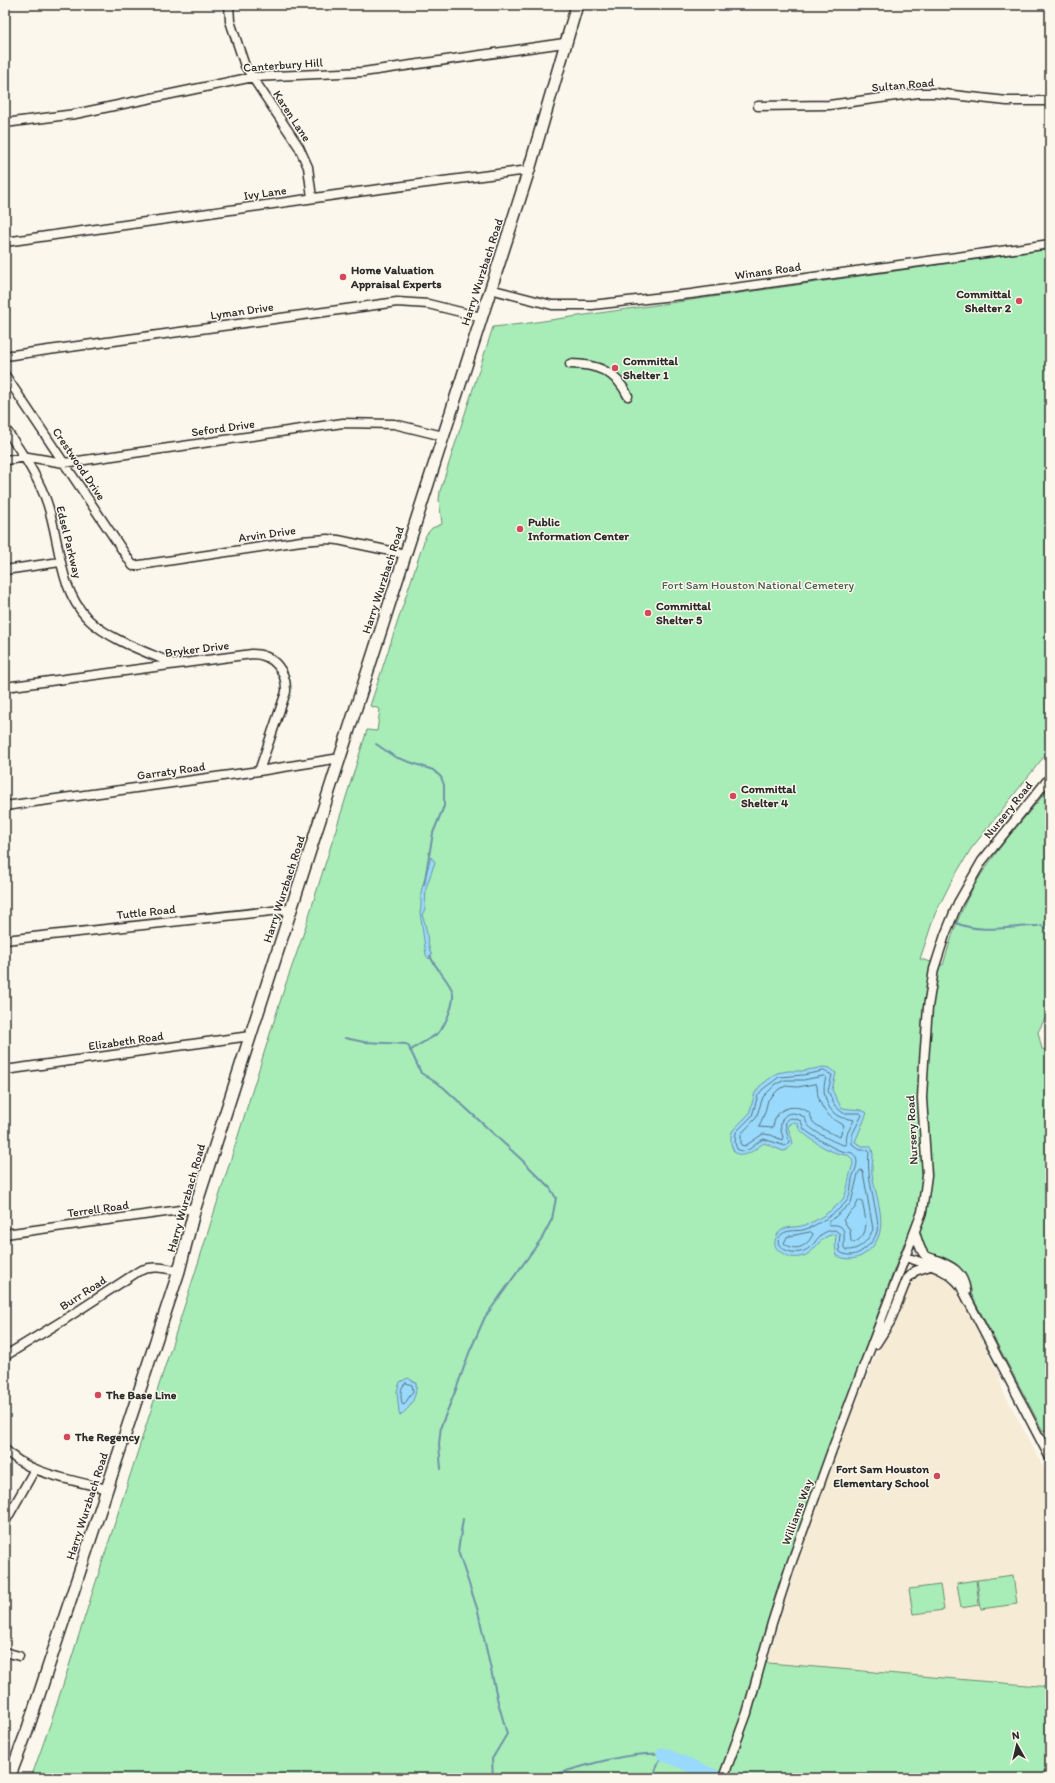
<svg xmlns="http://www.w3.org/2000/svg" width="1055" height="1783" viewBox="0 0 1055 1783" font-family="Itim,sans-serif">
<rect width="100%" height="100%" fill="#fbf7ec"/>
<filter id="ink" filterUnits="userSpaceOnUse"><feTurbulence type="fractalNoise" baseFrequency=".025" numOctaves="2"/><feDisplacementMap in="SourceGraphic" scale="8" xChannelSelector="R" yChannelSelector="G"/><feConvolveMatrix kernelMatrix="1 2 1 2 8 2 1 2 1" color-interpolation-filters="sRGB"/></filter>
<g filter="url(#ink)">
<path fill="#f6ebd5" d="M 929,1272 L 939,1274 L 954,1285 L 999,1375 L 1003,1391 L 1050,1480 L 1050,1687 L 767,1663 L 784,1605 L 828,1471 L 876,1355 L 896,1317 L 909,1284 L 916,1276 Z"/>
<path fill="#a8ecb7" stroke="#6a8c71" d="M 1050,249 L 1050,749 L 971,849 L 951,882 L 935,914 L 920,959 L 943,965 C 951,939 959,912 973,888 C 994,851 1023,820 1050,787 L 1050,1009 L 1038,1032 L 1042,1049 L 1050,1051 L 1050,1429 L 1043,1431 L 973,1298 L 967,1281 L 931,1255 L 925,1249 L 904,1243 L 778,1586 L 757,1662 L 1050,1687 L 1050,1778 L 31,1778 L 52,1719 L 202,1251 L 285,986 L 302,938 L 367,730 L 377,731 L 380,709 L 370,706 L 426,535 L 432,528 L 442,524 L 439,500 L 440,491 L 493,327 L 522,324 Z
M 1013,1575 L 1017,1604 L 981,1609 L 977,1580 Z
M 976,1580 L 979,1605 L 961,1608 L 957,1583 Z
M 940,1585 L 944,1610 L 913,1614 L 909,1589 Z"/>
<path fill="#99d9fb" stroke="#6d93a8" d="M 431,857 L 435,862 L 426,888 L 425,909 L 422,915 C 428,928 426,943 432,956 L 429,959 L 426,955 L 420,912 L 421,908 L 421,892 Z
M 824,1067 L 830,1068 L 836,1073 L 832,1090 L 841,1107 C 849,1111 859,1107 867,1113 L 855,1142 L 862,1146 L 870,1146 C 876,1153 871,1165 872,1173 C 876,1201 894,1235 863,1255 C 855,1260 846,1260 837,1256 L 835,1245 L 836,1235 L 834,1234 C 815,1238 817,1254 800,1257 C 794,1258 787,1257 782,1253 C 776,1249 773,1245 776,1238 C 781,1224 793,1229 805,1225 C 817,1221 835,1209 843,1199 C 848,1192 849,1173 853,1164 L 852,1159 L 848,1155 C 831,1155 811,1140 799,1129 L 798,1124 L 794,1122 L 789,1124 L 788,1127 L 793,1143 L 787,1150 L 783,1151 L 764,1143 C 754,1149 746,1160 734,1152 L 731,1144 L 731,1135 L 733,1130 L 749,1114 L 755,1093 L 760,1086 L 777,1073 L 788,1071 L 802,1071 Z
M 408,1378 L 416,1383 C 418,1394 410,1410 400,1415 L 399,1413 L 397,1391 L 400,1382 Z"/>
<g fill="none" stroke-linecap="round" stroke-linejoin="round">
<path stroke="#57717e" stroke-width="1" d="M 824,1071 L 832,1075 L 828,1091 L 835,1106 L 843,1113 L 860,1113 L 862,1115 L 852,1135 L 852,1144 L 860,1150 L 868,1150 L 869,1152 C 867,1170 871,1186 874,1203 C 876,1212 879,1222 877,1231 C 875,1240 868,1247 860,1252 C 854,1256 846,1256 840,1252 L 839,1245 L 840,1234 L 835,1230 C 816,1231 818,1245 804,1251 C 793,1256 769,1247 782,1234 C 788,1229 799,1232 806,1229 C 816,1226 843,1209 848,1199 C 851,1193 851,1185 852,1179 C 854,1172 859,1164 856,1158 C 853,1150 847,1153 841,1151 C 834,1149 809,1134 804,1129 C 802,1126 802,1123 801,1121 C 777,1110 788,1133 789,1142 L 785,1146 L 764,1139 C 755,1142 748,1156 737,1149 L 735,1143 L 736,1132 L 752,1116 L 758,1095 L 763,1089 L 779,1077 L 803,1075 Z
M 825,1076 L 826,1078 C 821,1090 826,1109 838,1116 C 843,1119 849,1118 854,1120 L 847,1134 L 846,1145 C 840,1146 812,1131 808,1125 C 806,1123 806,1120 804,1117 C 786,1106 776,1120 783,1137 L 782,1140 L 771,1135 L 763,1134 L 745,1146 L 741,1145 L 741,1134 L 756,1118 L 763,1097 L 776,1084 L 785,1080 L 803,1080 Z
M 816,1084 C 818,1087 817,1091 818,1096 C 823,1113 830,1118 844,1125 L 840,1136 C 835,1136 816,1126 813,1122 C 811,1118 811,1114 807,1111 C 797,1105 782,1106 776,1117 C 774,1120 774,1125 772,1128 L 759,1127 L 765,1112 L 768,1100 L 779,1089 L 786,1086 L 797,1087 Z
M 861,1170 L 863,1172 L 873,1229 C 869,1240 859,1251 846,1250 L 844,1248 C 843,1236 849,1223 829,1225 L 828,1223 L 851,1203 L 858,1174 Z
M 859,1200 L 862,1201 C 865,1217 872,1235 853,1243 L 851,1241 L 850,1230 L 843,1220 L 855,1208 Z
M 811,1232 L 813,1234 C 808,1246 795,1253 784,1243 L 787,1237 Z
M 406,1383 L 412,1385 L 413,1391 L 404,1405 L 402,1404 C 401,1397 399,1387 406,1383 Z"/>
<path stroke="#6d93a8" stroke-width="2" d="M 376,744 L 395,757 L 433,770 L 441,777 L 444,785 L 444,806 L 433,833 L 424,885
M 956,923 C 981,934 1011,926 1038,926
M 1041,926 L 1050,929
M 345,1038 L 364,1042 L 406,1044 L 409,1047 L 421,1073 L 443,1087 L 523,1161 L 550,1188 L 556,1198 L 552,1219 L 542,1238 L 485,1317 L 469,1353 L 457,1387 L 441,1426 L 439,1444 L 441,1469
M 410,1051 C 431,1034 439,1042 450,1011 C 452,1005 455,996 452,990 C 446,977 436,969 430,956
M 463,1519 L 458,1551 L 478,1611 L 498,1702 L 507,1734 L 492,1759 L 493,1778
M 542,1778 C 581,1767 623,1752 663,1754 L 658,1763 L 653,1778"/>
<path stroke="#99d9fb" stroke-width="13" d="M 663,1754 L 719,1778"/>
<g stroke="#2b2b2b" stroke-width="11">
<path id="minor" d="M 229,5 L 230,21 L 245,66 L 299,147 L 308,167 L 312,198
M 758,106 L 829,105 L 918,93 L 935,93 L 1007,101 L 1050,101
M 5,123 L 75,114 L 253,77 L 363,72 L 564,43
M 5,242 L 357,192 L 529,170
M 490,289 L 552,305 L 592,305 L 691,294 L 1050,244
M 5,356 L 397,302 L 428,304 L 481,317
M 570,364 C 596,364 616,371 628,396
M 5,375 L 133,566 L 301,541 L 328,539 L 338,540 L 405,554
M 5,428 C 20,450 35,472 45,497 C 61,537 56,586 88,619 C 108,639 146,652 172,663
M 5,460 L 28,457 L 64,463 L 343,423 L 394,424 L 443,436
M 5,570 L 60,562
M 5,687 L 252,654 C 274,654 287,672 286,692 L 259,771
M 5,806 L 259,771 L 340,758
M 5,940 L 290,909
M 5,1070 L 250,1036
M 915,1232 C 917,1239 919,1247 923,1253 C 926,1257 930,1258 934,1259 C 952,1266 963,1271 966,1291
M 5,1234 L 195,1208
M 906,1257 C 925,1264 947,1268 960,1285 L 1050,1458
M 876,1344 L 890,1322 L 907,1279 L 915,1271 L 930,1266
M 5,1356 L 67,1318 L 139,1271 C 153,1265 164,1268 179,1271
M 5,1449 C 26,1474 75,1480 106,1489
M 5,1522 L 35,1469
M 5,1652 L 19,1656
M 723,1778 L 747,1713 L 772,1623 L 790,1567 L 832,1450 L 922,1212 L 927,1175 L 922,1098 L 924,1061 L 928,1007 L 934,969 L 945,935 L 958,903 L 982,861 L 1050,777"/>
</g>
<g stroke="#2b2b2b" stroke-width="14">
<path id="major" d="M 9,1778 L 27,1731 L 179,1271 L 195,1208 L 529,170 L 577,5"/>
</g>
<use href="#minor" stroke="#fbf7ec" stroke-width="8"/>
<use href="#major" stroke="#fbf7ec" stroke-width="11"/>
</g>
</g>
<g fill="#d1495b" stroke="#fbf7ec" stroke-width="1.5">
<circle cx="343" cy="277" r="4"/>
<circle cx="1019" cy="301" r="4"/>
<circle cx="615" cy="368" r="4"/>
<circle cx="520" cy="529" r="4"/>
<circle cx="648" cy="613" r="4"/>
<circle cx="733" cy="796" r="4"/>
<circle cx="98" cy="1395" r="4"/>
<circle cx="67" cy="1437" r="4"/>
<circle cx="937" cy="1476" r="4"/>
</g>
<g text-anchor="middle" dominant-baseline="central" stroke-width="3" stroke-linejoin="round" paint-order="stroke">
<g font-size="12" fill="#2b2b2b" stroke="#fbf7ec">
<text transform="translate(283 65) rotate(-4)">Canterbury Hill</text>
<text transform="translate(903 85) rotate(-5)">Sultan Road</text>
<text transform="translate(292 116) rotate(57)">Karen Lane</text>
<text transform="translate(265 193) rotate(-8)">Ivy Lane</text>
<text transform="translate(768 271) rotate(-8)">Winans Road</text>
<text transform="translate(482 272) rotate(-72)">Harry Wurzbach Road</text>
<text transform="translate(242 311) rotate(-8)">Lyman Drive</text>
<text transform="translate(223 428) rotate(-8)">Seford Drive</text>
<text transform="translate(79 464) rotate(56)">Crestwood Drive</text>
<text transform="translate(267 534) rotate(-8)">Arvin Drive</text>
<text transform="translate(69 542) rotate(76)">Edsel Parkway</text>
<text transform="translate(383 580) rotate(-72)">Harry Wurzbach Road</text>
<text transform="translate(197 649) rotate(-7)">Bryker Drive</text>
<text transform="translate(171 771) rotate(-8)">Garraty Road</text>
<text transform="translate(1008 810) rotate(-51)">Nursery Road</text>
<text transform="translate(284 889) rotate(-72)">Harry Wurzbach Road</text>
<text transform="translate(146 912) rotate(-6)">Tuttle Road</text>
<text transform="translate(126 1041) rotate(-8)">Elizabeth Road</text>
<text transform="translate(912 1130) rotate(-93)">Nursery Road</text>
<text transform="translate(186 1198) rotate(-74)">Harry Wurzbach Road</text>
<text transform="translate(98 1209) rotate(-8)">Terrell Road</text>
<text transform="translate(83 1293) rotate(-33)">Burr Road</text>
<text transform="translate(87 1506) rotate(-72)">Harry Wurzbach Road</text>
<text transform="translate(797 1512) rotate(-70)">Williams Way</text>
</g>
<g font-size="12" font-weight="bold" fill="#2b2b2b" stroke="#fbf7ec" text-anchor="start">
<text x="351" y="270">Home Valuation<tspan x="351" dy="14">Appraisal Experts</tspan></text>
<text x="1011" y="294" text-anchor="end">Committal<tspan x="1011" dy="14">Shelter 2</tspan></text>
<text x="623" y="361">Committal<tspan x="623" dy="14">Shelter 1</tspan></text>
<text x="528" y="522">Public<tspan x="528" dy="14">Information Center</tspan></text>
<text x="656" y="606">Committal<tspan x="656" dy="14">Shelter 5</tspan></text>
<text x="741" y="789">Committal<tspan x="741" dy="14">Shelter 4</tspan></text>
<text x="106" y="1395">The Base Line</text>
<text x="75" y="1437">The Regency</text>
<text x="929" y="1469" text-anchor="end">Fort Sam Houston<tspan x="929" dy="14">Elementary School</tspan></text>
</g>
<g font-size="12" fill="#4a5b4e" stroke="#fbf7ec">
<text x="758" y="585">Fort Sam Houston National Cemetery</text>
</g>
</g>
<rect width="1055" height="1783" fill="none" stroke="#fbf7ec" stroke-width="20"/>
<rect x="10" y="10" width="1035" height="1763" fill="none" stroke="#2b2b2b" stroke-width="1.5" filter="url(#ink)"/>
<g transform="translate(1017 1745) rotate(352)" stroke="#fbf7ec" stroke-width="3" paint-order="stroke">
<path d="M0-3L7 15L0 10L-7 15Z" fill="#2b2b2b"/>
<text y="-6" font-size="11" font-weight="bold" text-anchor="middle" fill="#2b2b2b">N</text>
</g>
</svg>
